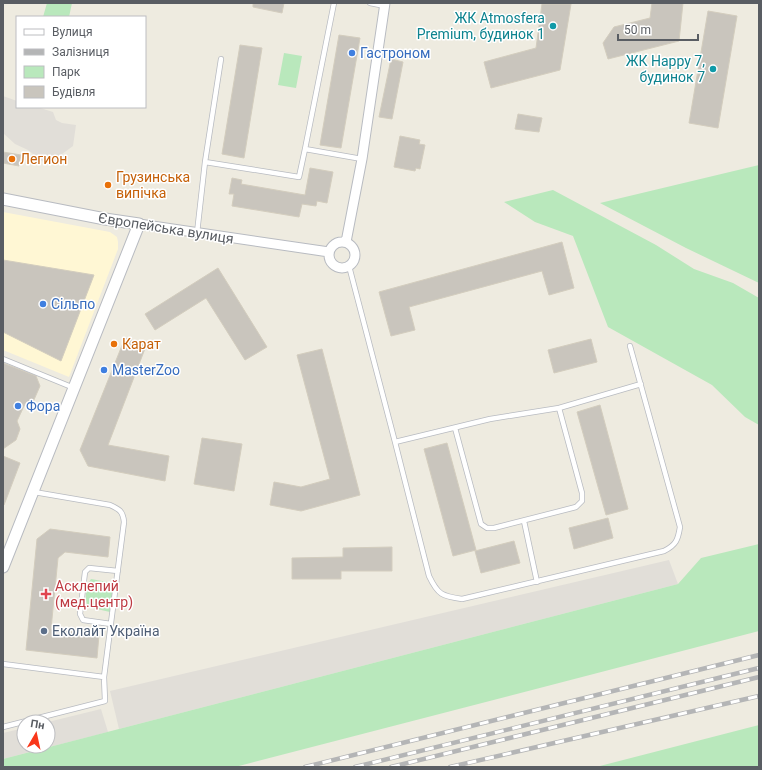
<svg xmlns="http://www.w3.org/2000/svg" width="762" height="770" viewBox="0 0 762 770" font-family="Roboto,sans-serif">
<rect width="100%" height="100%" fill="#eeebe0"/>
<path fill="#fff7d4" d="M 3,212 L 110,232 L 117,237 L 118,242 L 118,249 L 69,377 L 3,350 Z"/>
<path fill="#e1ded8" d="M 3,96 L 17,101 L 17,107 L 37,107 L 53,112 L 56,120 L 62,123 L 76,125 L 73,146 L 47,165 L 28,150 L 15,144 L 3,133 Z
M 669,560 L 678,584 L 119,729 L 110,691 Z
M 101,709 L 108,732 L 3,759 L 3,733 L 24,728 L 24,746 L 48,746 L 48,722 Z"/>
<path fill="#b9e8bc" d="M 47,3 L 72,3 L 69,17 L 43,17 Z
M 284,53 L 302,56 L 296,88 L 278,85 Z
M 759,165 L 759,283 L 686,248 L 600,203 Z
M 553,190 L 656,245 L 694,269 L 733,283 L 759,298 L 759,425 L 745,417 L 712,385 L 608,327 L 573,236 L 535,222 L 504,202 Z
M 759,544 L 759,631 L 235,767 L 3,767 L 3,759 L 678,584 L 701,558 Z
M 91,579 L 113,583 C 118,591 116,605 110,612 L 88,607 C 84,599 86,586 91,579 Z
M 759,725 L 759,767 L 596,767 Z"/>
<path fill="#c9c5bd" stroke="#d3cdbe" d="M 253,3 L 284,3 L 282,13 L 253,7 Z
M 652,3 L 683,3 L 679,41 L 608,59 L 603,43 L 614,27 L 650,18 Z
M 542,4 L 571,4 L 560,70 L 491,88 L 484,62 L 536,48 Z
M 708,11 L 737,16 L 718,128 L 689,123 Z
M 339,35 L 360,38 L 341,148 L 320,145 Z
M 240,45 L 262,48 L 244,158 L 222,154 Z
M 391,59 L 403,62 L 392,119 L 379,117 Z
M 518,114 L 542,118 L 539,132 L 515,129 Z
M 400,136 L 420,140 L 419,144 L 425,145 L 420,169 L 416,168 L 415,171 L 394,167 Z
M 3,152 L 21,155 L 19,166 L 3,163 Z
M 310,168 L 333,172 L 327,203 L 317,201 L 316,206 L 302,204 L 299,217 L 232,206 L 234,194 L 229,194 L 232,178 L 242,180 L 241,184 L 305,195 Z
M 562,242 L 574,288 L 549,295 L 542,271 L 409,307 L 415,330 L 391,336 L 379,292 Z
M 3,260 L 94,275 L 61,361 L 3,332 Z
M 218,268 L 267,347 L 245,360 L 206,298 L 155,330 L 145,314 Z
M 125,338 L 146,346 L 108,445 L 169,456 L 165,481 L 88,466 L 80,450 Z
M 591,339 L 597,362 L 554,373 L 548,350 Z
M 322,349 L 360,495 L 301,511 L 270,505 L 274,482 L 301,487 L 330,479 L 297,355 Z
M 3,363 L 36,376 L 40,386 L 33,402 L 25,404 L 17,421 L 20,429 L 16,440 L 3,449 Z
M 600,405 L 628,509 L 606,515 L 577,412 Z
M 202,438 L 242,444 L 234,491 L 194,484 Z
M 447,443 L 476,550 L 453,556 L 424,449 Z
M 3,456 L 20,463 L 4,505 L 3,505 Z
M 608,518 L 613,538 L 574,549 L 569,528 Z
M 50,529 L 110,537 L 108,557 L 65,552 L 58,558 L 51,629 L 99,635 L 97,658 L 26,650 L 37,539 Z
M 514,541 L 520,563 L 481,573 L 475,551 Z
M 392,547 L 392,571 L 341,571 L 341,579 L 292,579 L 292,558 L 343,557 L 343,548 Z"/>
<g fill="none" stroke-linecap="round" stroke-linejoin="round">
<g stroke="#b8bbc1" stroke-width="6">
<path id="service" d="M 370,3 L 385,6
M 305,149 L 334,3
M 205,162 L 299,177 L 305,149 L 362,159
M 197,233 L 205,162 L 221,59
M 349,266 L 395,442 L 429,576 C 438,595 442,596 462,599 L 664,551 C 676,545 678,540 680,527 L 630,346
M 3,359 L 74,388
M 455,428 L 481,524 L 487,528 L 494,528 L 576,507 L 582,501 L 582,493 L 559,408
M 395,442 L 490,419 L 559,408 L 641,384
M 524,521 L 537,582
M 111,624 L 83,620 L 80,614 L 85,572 L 89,568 L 118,571
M 3,664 L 104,677
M 3,727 L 105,701 L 104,677 L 124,522 C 123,511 119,509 110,505 L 34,492"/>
</g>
<g stroke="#b8bbc1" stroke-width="11">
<path id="minor" d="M 139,224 L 329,252
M329 255a13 13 0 1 1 26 0a13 13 0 1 1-26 0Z
M 346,242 L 362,159 L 385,3"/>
</g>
<g stroke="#b8bbc1" stroke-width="13">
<path id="tertiary" d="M 3,199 L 105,219 L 139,224 L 3,567"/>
</g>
<use href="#service" stroke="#fff" stroke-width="4.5"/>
<use href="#minor" stroke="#fff" stroke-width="9"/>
<use href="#tertiary" stroke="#fff" stroke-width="11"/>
<g stroke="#b4b5b6" stroke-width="4.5">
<path id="rail" d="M 305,767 L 759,655
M 355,767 L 759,668
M 391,767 L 759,677
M 450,767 L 759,696"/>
</g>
<use href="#rail" stroke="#fff" stroke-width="3" stroke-dasharray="9" stroke-linecap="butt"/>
</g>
<g fill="#0f9aa8" stroke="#fff" stroke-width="1.5">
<circle cx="553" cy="26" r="4"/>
<circle cx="713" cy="69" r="4"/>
</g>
<g fill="#3f7fe0" stroke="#fff" stroke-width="1.5">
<circle cx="352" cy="53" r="4"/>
<circle cx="43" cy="304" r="4"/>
<circle cx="104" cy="370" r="4"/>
<circle cx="18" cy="406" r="4"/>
</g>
<g fill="#e8710a" stroke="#fff" stroke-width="1.5">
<circle cx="12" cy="159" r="4"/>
<circle cx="108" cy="185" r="4"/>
<circle cx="114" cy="344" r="4"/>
</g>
<path fill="#e0444e" stroke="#fff" stroke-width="1.5" d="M44 588h4v4h4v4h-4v4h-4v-4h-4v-4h4z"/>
<circle fill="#5c6f8a" stroke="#fff" stroke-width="1.5" cx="44" cy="631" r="4"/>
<g text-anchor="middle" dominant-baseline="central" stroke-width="3" stroke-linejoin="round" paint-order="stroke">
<g font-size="14" fill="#0d838f" stroke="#fff" text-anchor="end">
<text x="545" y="18">ЖК Atmosfera<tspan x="545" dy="16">Premium, будинок 1</tspan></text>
<text x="705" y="61">ЖК Happy 7,<tspan x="705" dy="16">будинок 7</tspan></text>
</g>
<g font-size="14" fill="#366cbe" stroke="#fff" text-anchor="start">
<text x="360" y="53">Гастроном</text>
<text x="51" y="304">Сільпо</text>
<text x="112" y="370">MasterZoo</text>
<text x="26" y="406">Фора</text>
</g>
<g font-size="14" fill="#c56008" stroke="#fff" text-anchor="start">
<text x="20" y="159">Легион</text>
<text x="116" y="177">Грузинська<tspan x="116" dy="16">випічка</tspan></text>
<text x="122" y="344">Карат</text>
</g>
<g font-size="14" fill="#595d63" stroke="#fff">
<text transform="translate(166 228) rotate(9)">Європейська вулиця</text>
</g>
<g font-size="14" fill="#be3a42" stroke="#fff" text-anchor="start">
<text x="55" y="586">Асклепий<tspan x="55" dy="16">(мед.центр)</tspan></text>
</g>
<g font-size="14" fill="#4e5e75" stroke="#fff" text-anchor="start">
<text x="52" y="631">Еколайт Україна</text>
</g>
</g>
<rect width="762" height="770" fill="none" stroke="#595d63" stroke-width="8"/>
<rect x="16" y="16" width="130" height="92" fill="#ffffff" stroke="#bdbec1"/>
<rect x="24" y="29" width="20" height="6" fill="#ffffff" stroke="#bdbec1"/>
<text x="52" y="36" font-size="12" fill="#595d63">Вулиця</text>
<rect x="24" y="49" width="20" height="6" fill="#b4b5b6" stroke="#bdbec1"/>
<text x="52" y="56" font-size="12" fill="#595d63">Залізниця</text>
<rect x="24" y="66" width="20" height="12" fill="#b9e8bc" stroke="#bdbec1"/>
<text x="52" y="76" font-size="12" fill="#595d63">Парк</text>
<rect x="24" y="86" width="20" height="12" fill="#c9c5bd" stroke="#bdbec1"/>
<text x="52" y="96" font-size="12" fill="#595d63">Будівля</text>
<g transform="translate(36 734) rotate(9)"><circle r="19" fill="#ffffff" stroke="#bdbec1"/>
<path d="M0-3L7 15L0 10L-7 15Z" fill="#f9371a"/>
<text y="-6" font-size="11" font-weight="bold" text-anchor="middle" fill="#595d63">Пн</text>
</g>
<path d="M618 34v6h80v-6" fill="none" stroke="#595d63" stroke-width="2"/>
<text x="624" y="34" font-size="12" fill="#595d63" stroke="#ffffff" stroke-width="3" paint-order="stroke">50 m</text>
</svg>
